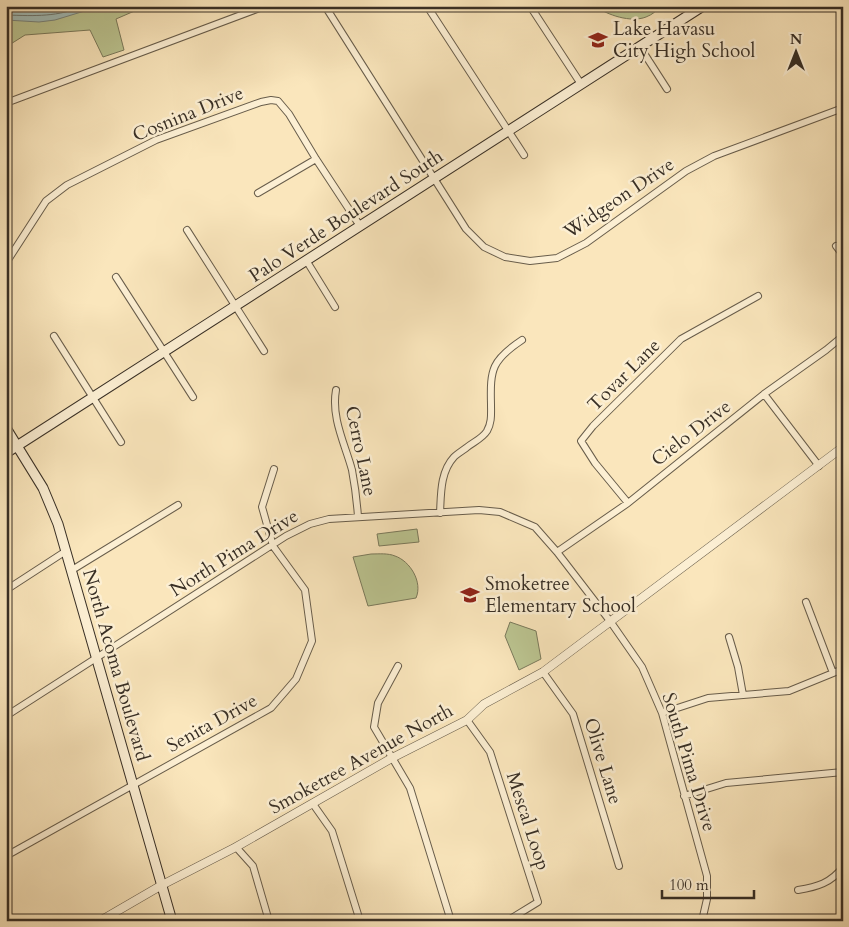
<svg xmlns="http://www.w3.org/2000/svg" width="849" height="927" viewBox="0 0 849 927" font-family="Cardo,serif">
<rect width="100%" height="100%" fill="#fae6bc"/>
<filter id="stains"><feTurbulence type="fractalNoise" baseFrequency=".004" numOctaves="4"/><feColorMatrix values="0 0 0 0 .2 0 0 0 0 .09 0 0 0 0 .02 0 0 0 .5 -.17"/></filter>
<radialGradient id="worn" r=".72"><stop offset=".6" stop-color="#630" stop-opacity="0"/><stop offset="1" stop-color="#630" stop-opacity=".3"/></radialGradient>
<path fill="#bcc692" stroke="#7a7a5c" d="M 6,6 L 146,6 L 116,19 L 124,50 L 103,57 L 90,30 L 25,35 L 6,47 Z
M 595,6 L 663,6 C 657,10 652,15 646,17 C 631,23 607,15 595,6 Z
M 417,529 L 419,542 L 379,546 L 377,534 Z
M 371,554 C 379,554 388,553 395,556 C 410,561 423,582 416,598 L 368,606 L 353,557 Z
M 510,622 L 536,631 L 541,659 L 519,670 L 505,636 Z"/>
<path fill="#a1bdb9" stroke="#77847e" d="M 6,6 L 101,6 L 55,20 L 39,22 L 6,20 Z"/>
<g fill="none" stroke-linecap="round" stroke-linejoin="round">
<path stroke="#6c766f" stroke-width="1" d="M 6,9 L 39,11 L 65,6
M 6,15 C 37,16 56,17 85,6"/>
<g stroke="#685d4b" stroke-width="8">
<path id="minor" d="M 325,6 L 466,229 L 484,247 L 505,257 L 530,261 L 557,258 L 586,243 L 686,171 L 714,156 L 843,108
M 427,6 L 524,155
M 530,6 L 581,84
M 640,47 L 667,89
M 6,103 L 265,6
M 258,193 L 316,159
M 187,230 L 264,351
M 836,246 L 843,255
M 306,260 L 335,307
M 6,263 L 46,201 L 67,185 L 156,140 L 261,102 L 271,100 L 278,101 L 289,114 L 316,159 L 360,226
M 116,277 L 193,397
M 54,336 L 121,442
M 336,390 C 331,418 345,444 352,470 C 355,486 357,502 358,517
M 764,394 L 819,466
M 628,503 L 595,463 L 581,441 L 593,426 L 681,339 L 758,296
M 440,513 C 441,495 440,472 454,457 C 457,454 462,451 466,448 C 473,442 482,439 487,431 C 492,422 491,414 491,404 C 490,369 492,360 522,340
M 557,552 L 628,503 L 764,394 L 826,350 L 843,336
M 72,570 L 178,505
M 6,590 L 66,551
M 806,602 L 833,673
M 729,637 L 738,667 L 743,695
M 398,666 L 378,703 L 374,727 L 410,788 L 451,921
M 543,672 L 573,714 L 619,866
M 662,713 L 708,698 L 789,691 L 843,669
M 6,716 L 286,536 L 310,524 L 329,519 L 479,510 L 500,512 L 535,527 L 557,552 L 610,621 L 642,667 L 662,713 L 707,876 L 707,899 L 702,921
M 467,720 L 490,752 L 538,902 L 507,921
M 684,796 L 726,783 L 843,772
M 313,804 L 332,831 L 360,921
M 236,847 L 253,866 L 269,921
M 6,856 L 271,708 L 296,679 L 312,641 L 305,590 L 273,546 L 262,507 L 274,469
M 798,890 C 817,887 831,883 843,867"/>
</g>
<g stroke="#685d4b" stroke-width="9">
<path id="tertiary" d="M 100,921 L 162,885 L 236,847 L 392,758 L 467,720 L 484,704 L 543,672 L 843,447"/>
</g>
<g stroke="#382f25" stroke-width="11">
<path id="secondary" d="M 6,428 L 43,488 L 58,524 L 172,921
M 6,453 L 703,6"/>
</g>
<use href="#minor" stroke="#fcefd3" stroke-width="6"/>
<use href="#tertiary" stroke="#fcefd3" stroke-width="8"/>
<use href="#secondary" stroke="#fcefd3" stroke-width="9"/>
</g>
<defs>
<g id="school-bare" transform="scale(1.5)"><path d="M0-5L7-2L0 1L-7-2ZM-4 1L0 2.5L4 1V4Q0 6-4 4Z" fill="#8f2418" stroke="#fcefd3" stroke-width="2.5" paint-order="stroke"/></g>
</defs>
<g fill-rule="evenodd">
<use href="#school-bare" x="598" y="40"/>
<use href="#school-bare" x="470" y="595"/>
</g>
<g text-anchor="middle" dominant-baseline="central" stroke-width="5" stroke-linejoin="round" paint-order="stroke">
<g font-size="19" fill="#382f25" stroke="#fcefd3" text-anchor="start">
<text x="613" y="29">Lake Havasu<tspan x="613" dy="22">City High School</tspan></text>
<text x="485" y="584">Smoketree<tspan x="485" dy="22">Elementary School</tspan></text>
</g>
<g font-size="19" fill="#382f25" stroke="#fcefd3">
<text transform="translate(188 114) rotate(-22)">Cosnina Drive</text>
<text transform="translate(619 198) rotate(-34)">Widgeon Drive</text>
<text transform="translate(346 216) rotate(-33)">Palo Verde Boulevard South</text>
<text transform="translate(624 375) rotate(-45)">Tovar Lane</text>
<text transform="translate(691 433) rotate(-38)">Cielo Drive</text>
<text transform="translate(361 451) rotate(78)">Cerro Lane</text>
<text transform="translate(234 553) rotate(-32)">North Pima Drive</text>
<text transform="translate(116 665) rotate(74)">North Acoma Boulevard</text>
<text transform="translate(212 723) rotate(-29)">Senita Drive</text>
<text transform="translate(361 759) rotate(-29)">Smoketree Avenue North</text>
<text transform="translate(603 761) rotate(73)">Olive Lane</text>
<text transform="translate(689 762) rotate(73)">South Pima Drive</text>
<text transform="translate(528 821) rotate(72)">Mescal Loop</text>
</g>
</g>
<rect width="849" height="927" fill="none" stroke="#fae6bc" stroke-width="25"/>
<rect x="8" y="8" width="834" height="912" fill="none" stroke="#382f25" stroke-width="2.5"/>
<rect x="12" y="12" width="824" height="902" fill="none" stroke="#382f25"/>
<g transform="translate(796 52)" stroke="#fcefd3" stroke-width="4" paint-order="stroke">
<path d="M0-4L9 19L0 12L-9 19Z" fill="#382f25"/>
<text y="-8" font-size="14" font-weight="bold" text-anchor="middle" fill="#382f25">N</text>
</g>
<path d="M662 890v8h92v-8" fill="none" stroke="#382f25" stroke-width="2.5"/>
<text x="669" y="890" font-size="15" fill="#382f25" stroke="#fcefd3" stroke-width="4" paint-order="stroke">100 m</text>
<rect width="100%" height="100%" filter="url(#stains)"/>
<rect width="100%" height="100%" fill="url(#worn)"/>
</svg>
